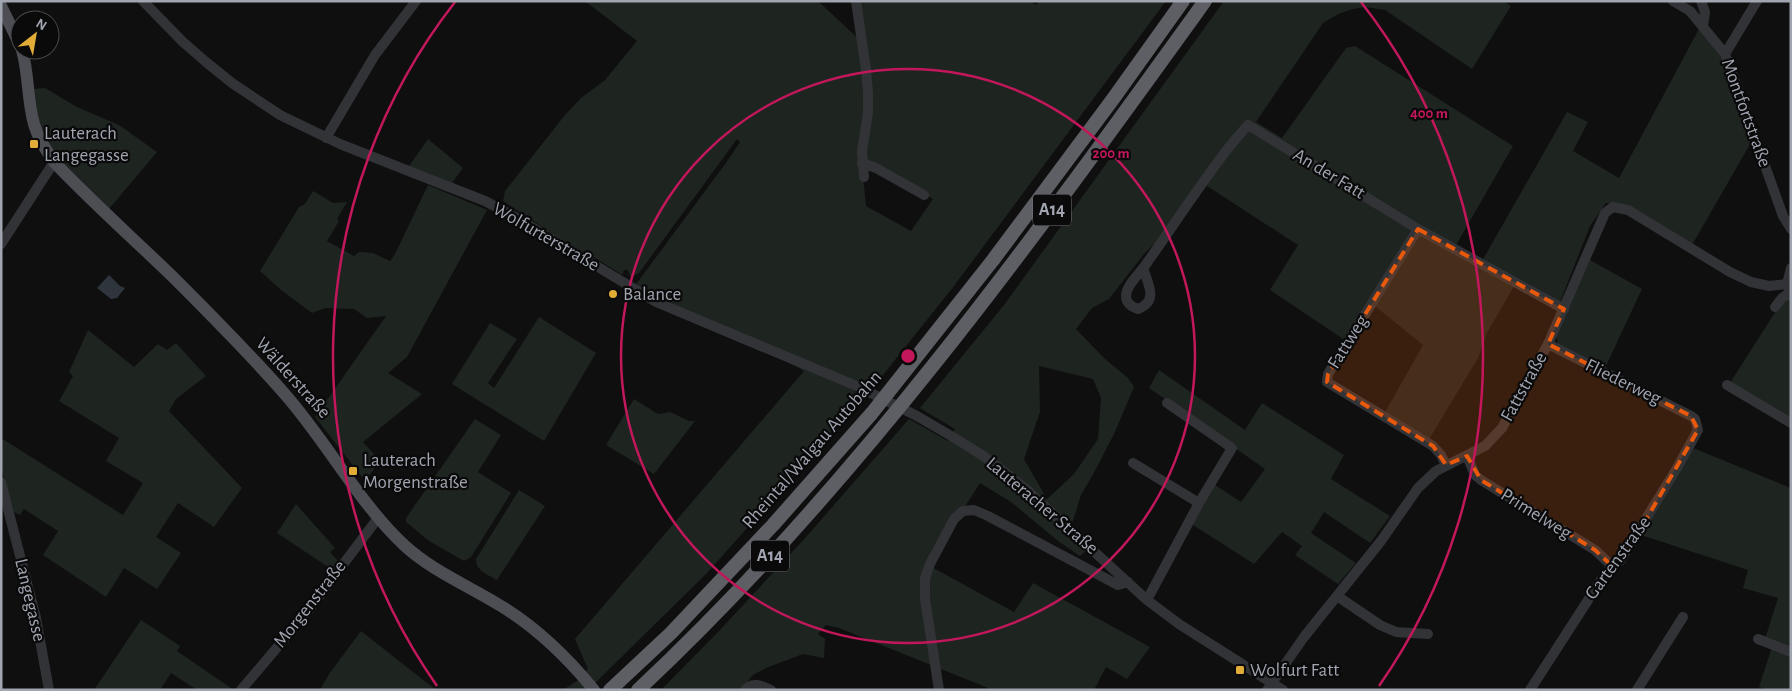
<svg xmlns="http://www.w3.org/2000/svg" width="1792" height="691" viewBox="0 0 1792 691" font-family="'Alegreya Sans',sans-serif">
<rect width="100%" height="100%" fill="#0f0f10"/>
<path fill="#1e241f" fill-rule="evenodd" d="M 585,1 L 818,1 L 861,41 L 866,89 L 866,113 L 861,153 L 866,206 L 911,231 L 933,199 L 863,161 C 863,146 869,131 870,116 C 874,78 866,37 855,1 L 1030,1 L 1036,5 L 1039,1 L 1166,1 L 954,286 L 875,385 L 865,381 L 855,392 L 864,397 L 707,573 L 588,690 L 563,690 L 577,681 L 588,669 L 575,639 L 804,371 L 733,332 L 657,299 L 634,287 L 728,160 L 740,142 L 737,139 L 639,273 L 633,276 L 630,276 L 628,270 L 624,270 L 623,274 L 621,274 L 584,251 L 582,253 L 503,201 L 505,191 L 565,115 L 581,98 L 605,80 L 637,41 Z
M 1224,1 L 1504,1 L 1511,6 L 1472,69 L 1385,10 L 1365,7 L 1353,9 L 1338,14 L 1323,23 L 1256,122 L 1282,138 L 1346,48 L 1355,46 L 1513,146 L 1455,247 L 1482,261 L 1567,112 L 1588,122 L 1573,151 L 1619,178 L 1700,27 L 1725,63 L 1753,139 L 1692,245 L 1617,204 L 1606,203 L 1590,226 L 1560,302 L 1517,281 L 1487,333 L 1478,358 L 1428,441 L 1384,414 L 1423,345 L 1371,303 L 1346,341 L 1270,290 L 1298,245 L 1204,184 L 1158,240 L 1144,254 L 1109,299 L 1092,308 L 1076,329 L 1104,358 L 1128,378 L 1134,387 L 1114,434 L 1096,469 L 1081,495 L 1070,530 L 1090,548 L 1080,556 L 1058,541 L 1011,502 L 980,483 L 928,565 L 1014,612 L 1033,583 L 1150,647 L 1127,679 L 1106,667 L 1094,690 L 993,690 L 839,628 L 826,625 L 818,634 L 825,639 L 824,658 L 803,654 L 766,668 L 753,675 L 740,690 L 661,690 L 719,631 L 807,536 L 909,419 L 948,441 L 955,429 L 920,408 L 1004,305 ZM 1039,366 L 1093,379 L 1101,398 L 1098,439 L 1074,474 L 1047,499 L 1024,459 L 1040,412 Z
M 45,88 L 77,107 L 119,125 L 157,152 L 109,209 C 90,190 53,158 43,135 C 37,120 36,105 34,89 Z
M 428,139 L 463,168 L 452,183 L 409,166 Z
M 428,185 L 487,210 L 407,357 L 388,373 L 422,394 L 363,442 L 380,461 L 369,476 L 362,477 L 315,417 L 386,316 L 367,318 L 354,309 L 325,308 L 312,313 L 281,290 L 260,271 L 299,207 L 305,204 L 313,191 L 333,203 L 347,202 L 337,219 L 339,221 L 327,241 L 354,256 L 359,252 L 373,253 L 390,261 L 395,254 Z
M 1590,260 L 1642,289 L 1605,368 L 1558,344 L 1556,335 Z
M 1791,297 L 1791,419 L 1730,383 L 1781,303 Z
M 539,317 L 596,353 L 544,441 L 452,384 L 490,323 L 517,339 L 488,383 L 494,388 Z
M 88,330 L 134,367 L 158,344 L 167,350 L 176,343 L 206,376 L 176,399 L 169,411 L 242,488 L 214,527 L 178,503 L 156,537 L 181,553 L 157,589 L 124,568 L 106,597 L 43,555 L 58,531 L 24,509 L 20,515 L 14,512 L 1,468 L 1,438 L 123,515 L 143,483 L 106,461 L 119,438 L 59,401 L 73,376 L 69,372 Z
M 1159,370 L 1245,430 L 1262,403 L 1344,455 L 1331,479 L 1390,516 L 1370,543 L 1324,512 L 1311,533 L 1356,563 L 1338,584 L 1295,555 L 1302,546 L 1282,532 L 1254,564 L 1190,523 L 1212,483 L 1241,502 L 1265,469 L 1149,388 Z
M 634,399 L 658,414 L 670,412 L 689,421 L 695,421 L 654,474 L 606,445 Z
M 475,419 L 501,435 L 478,472 L 511,493 L 471,557 L 464,561 L 429,541 L 406,522 L 406,518 Z
M 1693,448 L 1791,488 L 1791,690 L 1768,690 L 1759,687 L 1772,647 L 1765,639 L 1778,598 L 1743,588 L 1748,570 L 1641,535 L 1686,462 Z
M 519,490 L 545,506 L 497,580 C 487,574 476,571 476,559 Z
M 296,504 L 335,548 L 330,552 L 340,563 L 335,569 L 331,569 L 277,533 Z
M 141,620 L 180,646 L 177,651 L 234,690 L 197,690 L 171,673 L 160,690 L 94,690 Z
M 361,631 L 436,690 L 320,690 L 329,674 Z"/>
<path fill="#2e353c" d="M 109,275 L 120,286 L 125,288 L 117,298 L 111,299 L 97,288 Z"/>
<g fill="none" stroke-linecap="round" stroke-linejoin="round">
<path stroke="#323337" stroke-width="10" d="M 143,1 L 183,42 L 206,62 L 232,83 L 280,115 L 340,144 L 485,201 L 517,218 L 656,302 L 859,387 L 917,416 L 958,440 L 985,457 L 1027,490 L 1147,600 L 1179,624 L 1283,690
M 856,1 L 866,70 L 868,93 L 868,113 L 862,151 L 864,177
M 1673,1 L 1690,11 L 1725,54 L 1783,216 L 1791,229
M 1701,1 L 1705,12 L 1703,26
M 1725,54 L 1757,1
M 326,138 L 375,55 L 416,1
M 862,163 L 876,168 L 924,195
M 1418,229 L 1328,374 L 1327,382 L 1433,446 L 1441,455 L 1446,465
M 1,244 L 54,162
M 1143,268 C 1148,284 1159,301 1138,309 C 1132,307 1126,303 1126,296 C 1126,286 1139,274 1144,267 C 1171,229 1197,189 1226,151 C 1233,142 1240,134 1248,125 L 1418,229 L 1564,309
M 1791,268 L 1787,284 L 1791,296
M 1775,307 L 1782,298 L 1789,293
M 1727,385 L 1791,423
M 1467,456 L 1475,475 L 1481,480 L 1595,550 L 1612,566
M 1133,463 L 1199,503
M 1,482 L 36,618 L 49,690
M 1337,596 L 1380,625 L 1396,632 L 1428,634
M 1147,600 L 1199,503 L 1232,448 L 1167,403
M 1758,639 L 1791,652
M 241,690 L 308,611 L 378,518
M 745,690 C 752,681 762,686 771,690
M 939,690 L 925,599 L 925,578 L 930,564 L 954,519 L 963,511 L 974,510 L 988,516 L 1118,585 L 1128,582
M 1267,690 L 1304,637 L 1381,541 L 1418,488 L 1436,471 L 1485,446 L 1502,428 L 1548,344 L 1605,213 L 1613,207 L 1628,210 L 1730,272 L 1751,282 L 1769,286 L 1787,284
M 1530,690 L 1601,580 L 1612,566 L 1620,561 L 1677,468 L 1698,430 L 1695,419 L 1691,416 L 1548,344
M 1637,690 L 1683,617"/>
<path stroke="#4d4e54" stroke-width="12" d="M 1,6 L 20,45
M 22,50 C 29,74 27,100 34,124 C 38,138 46,150 54,162 C 93,203 135,240 175,279 C 212,316 249,353 283,392 C 326,440 358,502 404,545 C 432,571 469,586 501,606 C 537,628 567,657 594,690"/>
<path stroke="#5d5f65" stroke-width="14" d="M 610,690 L 671,633 L 773,525 L 872,413 L 993,260 L 1113,99 L 1183,1
M 638,690 C 856,486 1031,242 1205,1"/>
</g>
<path fill="#e8590c" fill-opacity="0.2" stroke="#e8590c" stroke-width="4" stroke-dasharray="10 6" stroke-linejoin="round" d="M 1418,229 L 1564,309 L 1548,344 L 1691,416 L 1698,430 L 1643,525 L 1620,561 L 1612,566 L 1595,550 L 1481,480 L 1467,456 L 1446,465 L 1433,446 L 1327,382 L 1328,374 Z"/>
<g fill="none" stroke="#c2185b" stroke-width="2.5">
<circle cx="908" cy="356" r="287"/>
<path d="M437 686A575 575 0 0 1 455 2M1361 2A575 575 0 0 1 1379 686"/>
</g>
<g fill="#e2ad36" stroke="#0a0a0b" stroke-width="2">
<rect x="29" y="139" width="10" height="10" rx="2.5"/>
<circle cx="613" cy="294" r="5"/>
<rect x="348" y="466" width="10" height="10" rx="2.5"/>
<rect x="1235" y="665" width="10" height="10" rx="2.5"/>
</g>
<g text-anchor="middle" dominant-baseline="central" stroke-width="4.5" stroke-linejoin="round" paint-order="stroke">
<g fill="#0a0a0b" stroke="#74767e" stroke-width="1">
<rect x="1033" y="194.5" width="38" height="31" rx="4"/>
<rect x="751" y="540.5" width="38" height="31" rx="4"/>
</g>
<g font-size="18" font-weight="bold" fill="#a1a5b0">
<text x="1052" y="210">A14</text>
<text x="770" y="556">A14</text>
</g>
<g font-size="19" fill="#a1a5b0" stroke="#0a0a0b">
<text transform="translate(1746 113) rotate(70)">Montfortstraße</text>
<text transform="translate(1329 174) rotate(31)">An der Fatt</text>
<text transform="translate(546 237) rotate(30)">Wolfurterstraße</text>
<text transform="translate(1348 342) rotate(-58)">Fattweg</text>
<text transform="translate(293 378) rotate(48)">Wälderstraße</text>
<text transform="translate(1623 382) rotate(26)">Fliederweg</text>
<text transform="translate(1524 387) rotate(-61)">Fattstraße</text>
<text transform="translate(812 450) rotate(-49)">Rheintal/Walgau Autobahn</text>
<text transform="translate(1042 506) rotate(40)">Lauteracher Straße</text>
<text transform="translate(1536 514) rotate(32)">Primelweg</text>
<text transform="translate(1618 558) rotate(-54)">Gartenstraße</text>
<text transform="translate(30 600) rotate(77)">Langegasse</text>
<text transform="translate(310 604) rotate(-52)">Morgenstraße</text>
</g>
<g font-size="19" fill="#a1a5b0" stroke="#0a0a0b" text-anchor="start">
<text x="44" y="133">Lauterach<tspan x="44" dy="22">Langegasse</tspan></text>
<text x="623" y="294">Balance</text>
<text x="363" y="460">Lauterach<tspan x="363" dy="22">Morgenstraße</tspan></text>
<text x="1250" y="670">Wolfurt Fatt</text>
</g>
</g>
<circle cx="908" cy="356" r="8" fill="#c2185b" stroke="#0a0a0b" stroke-width="2.5"/>
<g font-size="15" text-anchor="middle" font-weight="bold" fill="#c2185b" stroke="#0a0a0b" stroke-width="4.5" stroke-linejoin="round" paint-order="stroke">
<text x="1429" y="118">400 m</text>
<text x="1111" y="158">200 m</text>
</g>
<rect width="1792" height="691" fill="none" stroke="#a1a5b0" stroke-width="5"/>
<g transform="translate(35 35) rotate(31)"><circle r="24" fill="#0a0a0b" stroke="#46484d"/>
<path d="M0-4L9 19L0 12L-9 19Z" fill="#e2ad36"/>
<text y="-8" font-size="14" font-weight="bold" text-anchor="middle" fill="#a1a5b0">N</text>
</g>
</svg>
